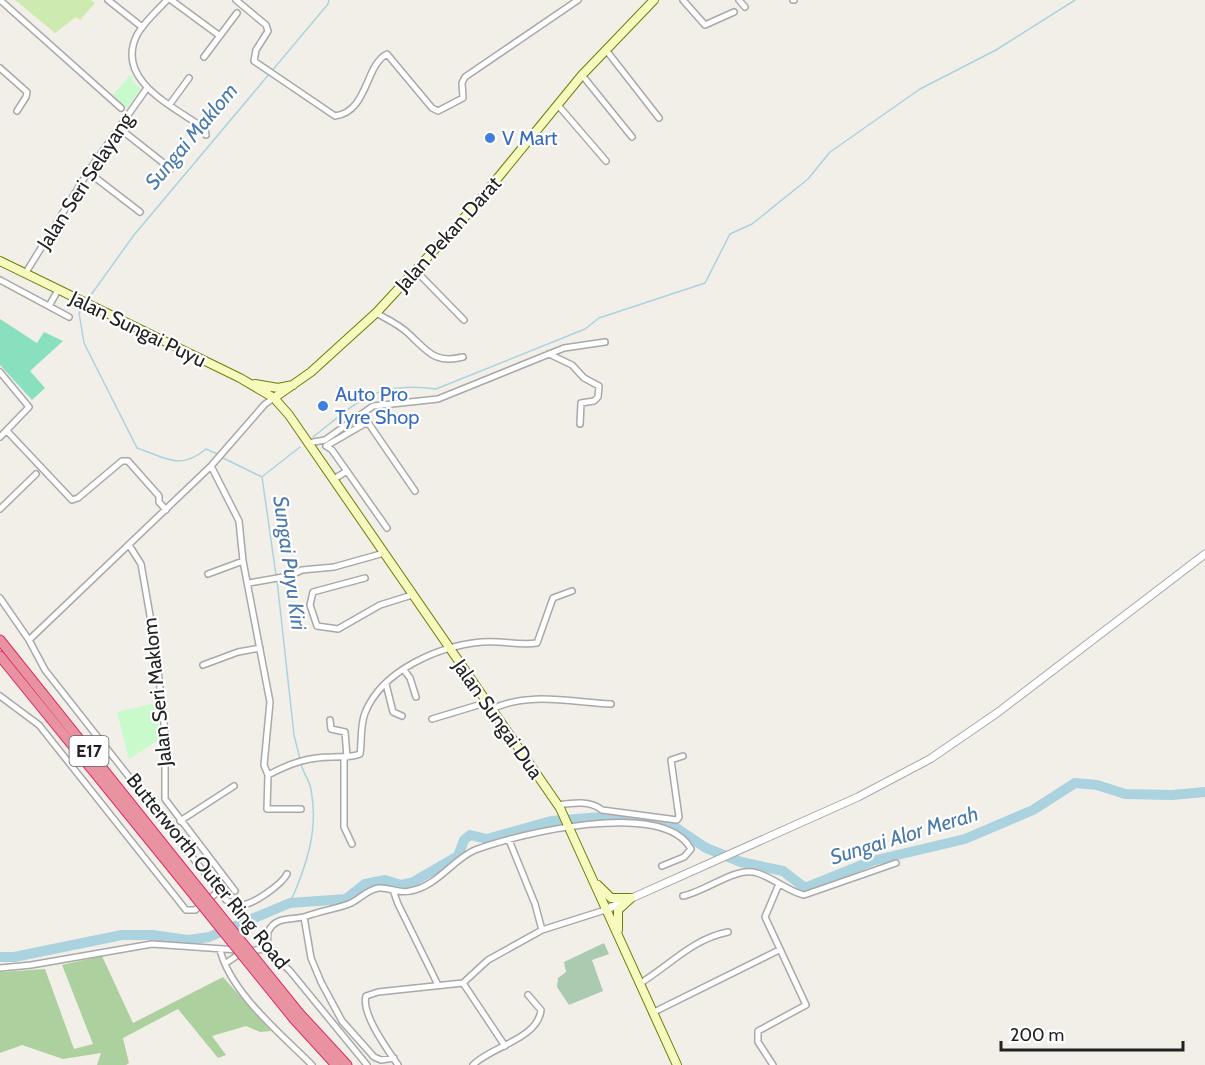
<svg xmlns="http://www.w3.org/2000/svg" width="1205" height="1065" viewBox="0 0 1205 1065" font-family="Cabin,sans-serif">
<rect width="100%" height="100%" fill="#f2efe9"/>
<path fill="#cdebb0" d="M 15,0 L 91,0 L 95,3 L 80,20 L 76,17 L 55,33 Z"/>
<path fill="#add19e" d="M 102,956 L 133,1023 L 223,977 L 271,1031 L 260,1032 L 246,1026 L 212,1036 L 226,1055 L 218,1058 L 178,1009 L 123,1038 L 129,1063 L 126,1065 L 97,1065 L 101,1053 L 63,1059 L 22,1045 L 0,1053 L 0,972 L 45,969 L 74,1049 L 93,1044 L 62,965 Z"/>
<path fill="#aacbaf" d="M 604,943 L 609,954 L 592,960 L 603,991 L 569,1005 L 557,987 L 558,978 L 566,972 L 564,962 Z"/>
<path fill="#c8facc" d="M 131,74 L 133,82 L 141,89 L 127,108 L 113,95 Z
M 156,703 L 160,739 L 129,759 L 117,712 Z"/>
<path fill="#88e0be" d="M 0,319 L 37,343 L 44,332 L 63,341 L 30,371 L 45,388 L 32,400 L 0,365 Z"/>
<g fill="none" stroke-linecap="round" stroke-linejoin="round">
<path stroke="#aad3df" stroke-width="1.5" d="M 88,299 L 134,235 L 328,4 L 329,0
M 82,309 L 79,313 L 84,343 L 137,448 C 167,458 179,471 206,449 L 217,454
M 313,437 C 359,401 374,381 436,389 L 585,329 L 599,318 L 705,283 L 730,234 L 752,224 L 808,179 L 830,152 L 920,89 L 996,50 L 1075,0
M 221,457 L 262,477 L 276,575
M 263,476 L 300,447
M 277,580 L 294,735 L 300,759
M 290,903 C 306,867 319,830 311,790 C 310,781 303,773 301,764"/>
<path stroke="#aad3df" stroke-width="10" d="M 0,957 L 14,957 L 122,935 L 153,935 L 188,940 L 209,937 L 290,903 L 346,899 L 365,884 L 385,880 L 401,885 L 413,882 L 458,856 L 464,840 L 470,835 L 487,839 L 551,821 L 614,816 L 667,822 L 706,848 L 741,862 L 783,871 L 805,888 L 872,861 L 965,839 L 1033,810 L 1075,783 L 1097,785 L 1125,794 L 1172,795 L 1205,792"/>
<g stroke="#a9a9a9" stroke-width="8">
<path id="minor" d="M 0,0 L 121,108
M 108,0 L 142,27
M 167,0 C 157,11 144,22 137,35 C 114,81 175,107 205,129 L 206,135
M 171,0 L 220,36
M 236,0 L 266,25 L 268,31 L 256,50 L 254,61 L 335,116 C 368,112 365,65 387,54 L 432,108 L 438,111 L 463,98 L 462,83 L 465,77 L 578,0
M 683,0 L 705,25 L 734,12
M 739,0 L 745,7
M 793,0 L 794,0
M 606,50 L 659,118
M 204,57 L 237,13
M 0,68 L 27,92 L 26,97 L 17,111
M 582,75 L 632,137
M 170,104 L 189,78
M 557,104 L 606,161
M 119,128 L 171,169
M 88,172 L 140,212
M 416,271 L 464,320
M 25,274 L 88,172 L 147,88
M 0,280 L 69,317
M 49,306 L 58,290
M 376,313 C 387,319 400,325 409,334 C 428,352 435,364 463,357
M 549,354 L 572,365 L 584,378 L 599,386 L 598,397 L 594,401 L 581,403 L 580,424
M 0,372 L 29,407 L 0,437
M 7,431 L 72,500 L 78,498 L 122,461 L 128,461 L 159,496 L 159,502 L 166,510
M 308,443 L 325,440 L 373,406 L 438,399 L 564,348 L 605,342
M 211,466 L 239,521 L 243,561 L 270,702 L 264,765 L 268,775 L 267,809 L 301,809
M 334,479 L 347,471
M 0,509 L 36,474
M 387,528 L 332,450 L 326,446 L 364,424 L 369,424 L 415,491
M 129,545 L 141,564 L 155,644 L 165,732 L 165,799 L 235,891
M 208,574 L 243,561
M 365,578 L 313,592 L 310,605 L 317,626 L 338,629 L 380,605 L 412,595
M 249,583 L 289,576 L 302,570 L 334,567 L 384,553
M 0,598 L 29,640 L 45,670 L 226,900 C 230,902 235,905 240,905 C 252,906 282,884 287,874
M 29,640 L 211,466 L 265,404 L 274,398
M 203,665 L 238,652 L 260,648
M 404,670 L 410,678 L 416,697
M 386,684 L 393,712 L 402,716
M 0,696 L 39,725 L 186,910 L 195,910 L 219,891
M 490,710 C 528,691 570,702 611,704
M 432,719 L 485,703
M 330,720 L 331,729 L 345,732 L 347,757
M 344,758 L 344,827 L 352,844
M 268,775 C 289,764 307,757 332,757 C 342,756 350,758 360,754 C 362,740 360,726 365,713 C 382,670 439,646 482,642 C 500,640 519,646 537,643 L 553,598 L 572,591
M 557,805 C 572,803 590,800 602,810 L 677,820 L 679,817 L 671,760 L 683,756
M 180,821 L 234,786
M 509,840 L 535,904 L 542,930
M 393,890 L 398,904 L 438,985
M 683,896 C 707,891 736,866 757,873 C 774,878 787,891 804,895 L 896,863
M 304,917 L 311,958 L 321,982 L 342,1021 L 374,1057 L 381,1060 L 394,1058
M 267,949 L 268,932 C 276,915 292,921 307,916 C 320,911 340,908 351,903 C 360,899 368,889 379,888 C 389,887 399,894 410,891 C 438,886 453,859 475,850 C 517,834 663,798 691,849 L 684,857 L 662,866
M 220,950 C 231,993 281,1034 312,1065
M 226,963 L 244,951 L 267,949 L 290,971 L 367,1065
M 0,968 L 31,965 L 152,944 L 238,950
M 463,983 L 505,1046
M 639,984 C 669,966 692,939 728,932
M 652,1013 L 779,950
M 398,1065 C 388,1050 361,1014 366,996 L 378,992 L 463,983 L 488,960 L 542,930 L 605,910
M 473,1065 C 490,1047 538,1039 541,1010 L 528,995
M 773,1065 L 758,1042 L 758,1031 L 806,1005 L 765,917 L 779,884"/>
</g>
<g stroke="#a9a9a9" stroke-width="9">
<path id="tertiary" d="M 605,910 L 858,797 L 930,759 L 997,713 L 1205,554"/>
</g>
<g stroke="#707d05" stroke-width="10">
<path id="secondary" d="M 0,261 L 240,378 L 274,398 L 289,415 L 560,808 L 677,1065
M 255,384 L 278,388 L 293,385
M 274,398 L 311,372 L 377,312 L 474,207 L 582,75 L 654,0
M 598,885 L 611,898 L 631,898
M 618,930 L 618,910 L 631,898"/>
</g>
<g stroke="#dc2a67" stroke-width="11">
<path id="motorway" d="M 0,640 L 178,863
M 0,656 L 172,868
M 299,1013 L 347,1065
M 294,1019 L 336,1065"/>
</g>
<use href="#minor" stroke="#fff" stroke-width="5"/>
<use href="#tertiary" stroke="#fff" stroke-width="7"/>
<use href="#secondary" stroke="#f7fabf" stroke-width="8"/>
<use href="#motorway" stroke="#e892a2" stroke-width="9"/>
<g stroke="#dc2a67" stroke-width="11" stroke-linecap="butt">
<path id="motorway-bridge" d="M 178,863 L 299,1013
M 172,868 L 294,1019"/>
</g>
<use href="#motorway-bridge" stroke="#e892a2" stroke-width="9"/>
</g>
<g fill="#3f7fe0" stroke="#fff" stroke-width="2">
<circle cx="490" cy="138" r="6"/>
<circle cx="323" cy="406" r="6"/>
</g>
<g text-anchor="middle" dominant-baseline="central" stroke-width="4.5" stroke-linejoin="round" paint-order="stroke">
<rect fill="#fff" stroke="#646464" stroke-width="1.5" x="69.5" y="736" width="39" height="30" rx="4.5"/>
<g font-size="18" font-weight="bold" fill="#222">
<text x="89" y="751">E17</text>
</g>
<g font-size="20" fill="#366cbe" stroke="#fff" text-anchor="start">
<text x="502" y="138">V Mart</text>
<text x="335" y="394">Auto Pro<tspan x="335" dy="23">Tyre Shop</tspan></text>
</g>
<g font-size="20" fill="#222" stroke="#fff">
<text transform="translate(85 181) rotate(-57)">Jalan Seri Selayang</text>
<text transform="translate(448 234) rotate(-48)">Jalan Pekan Darat</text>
<text transform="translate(138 329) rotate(26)">Jalan Sungai Puyu</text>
<text transform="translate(157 692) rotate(-96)">Jalan Seri Maklom</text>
<text transform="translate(498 719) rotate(55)">Jalan Sungai Dua</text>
<text transform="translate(208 871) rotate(51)">Butterworth Outer Ring Road</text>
</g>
<g font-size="21" font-style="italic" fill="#4a7aab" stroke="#fff">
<text transform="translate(191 136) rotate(-50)">Sungai Maklom</text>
<text transform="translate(290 563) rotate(82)">Sungai Puyu Kiri</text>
<text transform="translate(904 835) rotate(-17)">Sungai Alor Merah</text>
</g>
</g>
<path d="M1001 1041v9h182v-9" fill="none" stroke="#222222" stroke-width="3"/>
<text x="1010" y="1041" font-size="18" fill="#222222" stroke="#ffffff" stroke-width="4.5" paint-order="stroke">200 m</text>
</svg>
